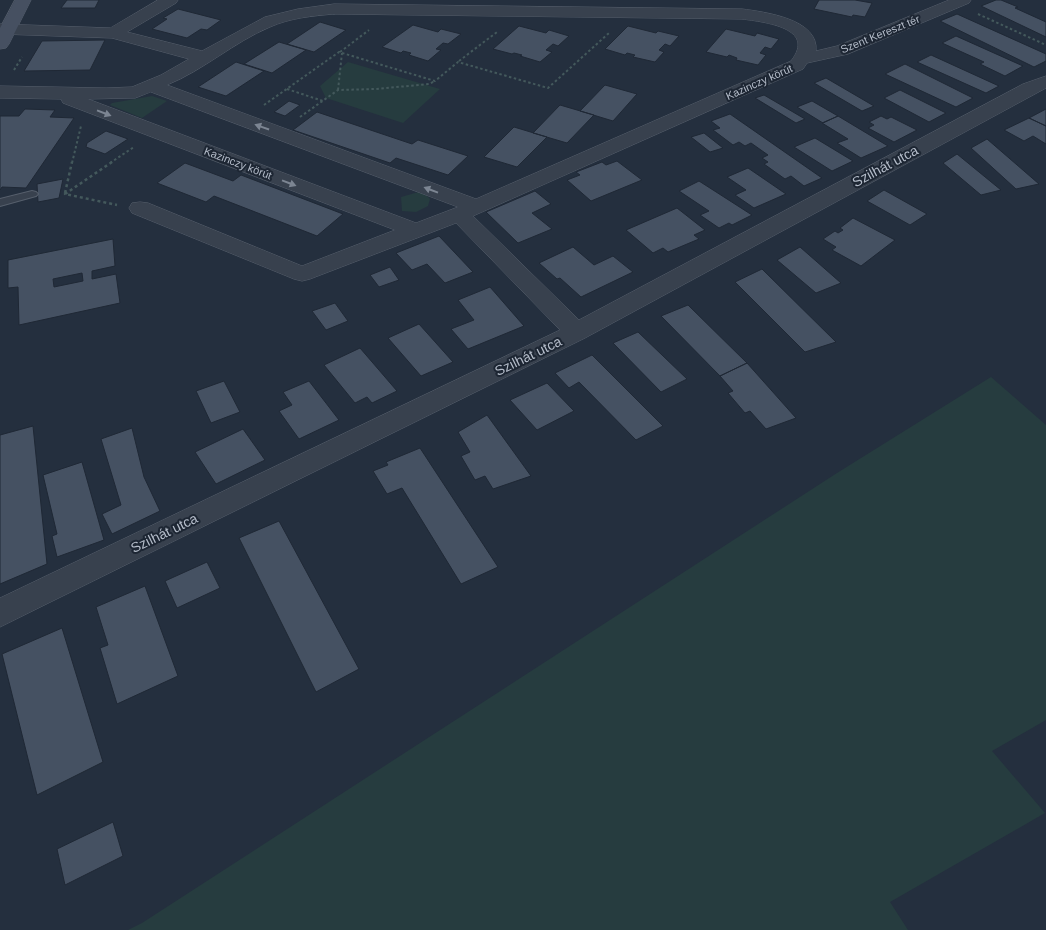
<svg xmlns="http://www.w3.org/2000/svg" width="1046" height="930" viewBox="0 0 1046 930" font-family="Arial,sans-serif">
<rect width="100%" height="100%" fill="#242f3e"/>
<path fill="#263c3f" d="M 348,62 L 440,89 L 403,123 L 326,98 L 320,86 Z
M 152,96 L 167,101 L 142,118 L 110,105 L 112,103 Z
M 422,191 L 430,199 L 428,206 L 416,212 L 402,211 L 401,197 Z
M 991,377 L 1046,425 L 1046,720 L 992,751 L 1045,813 L 890,902 L 908,930 L 128,930 L 142,923 L 837,473 Z"/>
<path fill="#455162" stroke="#1f2835" fill-rule="evenodd" d="M 67,0 L 99,0 L 95,8 L 61,8 Z
M 819,0 L 855,0 L 872,3 L 865,17 L 853,15 L 852,17 L 814,9 Z
M 996,0 L 1001,0 L 1018,7 L 1015,8 L 1046,22 L 1046,37 L 981,6 Z
M 178,9 L 221,20 L 207,30 L 201,29 L 187,38 L 152,29 L 167,19 L 163,18 Z
M 957,14 L 1046,54 L 1046,61 L 1034,67 L 940,21 Z
M 320,22 L 346,30 L 314,52 L 287,44 Z
M 413,25 L 438,32 L 441,29 L 461,34 L 448,44 L 443,43 L 436,49 L 441,50 L 428,61 L 409,55 L 411,53 L 403,51 L 401,53 L 382,47 Z
M 519,26 L 546,33 L 549,30 L 569,36 L 558,46 L 553,44 L 546,50 L 552,52 L 540,62 L 520,56 L 522,55 L 514,53 L 512,54 L 493,49 Z
M 628,26 L 656,33 L 658,31 L 679,36 L 670,46 L 665,44 L 659,50 L 664,52 L 655,62 L 633,57 L 635,55 L 627,53 L 625,55 L 605,49 Z
M 726,29 L 755,36 L 757,33 L 779,39 L 771,49 L 765,47 L 760,53 L 766,55 L 758,65 L 736,60 L 737,58 L 729,55 L 727,57 L 706,52 Z
M 956,36 L 1023,66 L 1005,76 L 980,64 L 984,62 L 942,43 Z
M 105,40 L 90,70 L 24,71 L 42,41 Z
M 279,42 L 306,50 L 272,73 L 244,64 Z
M 931,55 L 999,86 L 986,93 L 917,62 Z
M 236,62 L 264,71 L 226,96 L 198,87 Z
M 905,64 L 973,98 L 956,107 L 885,74 Z
M 826,78 L 874,106 L 862,111 L 814,83 Z
M 605,85 L 637,94 L 613,121 L 580,111 Z
M 900,90 L 946,113 L 929,122 L 884,98 Z
M 764,95 L 805,119 L 796,123 L 755,98 Z
M 289,101 L 300,105 L 285,116 L 274,112 Z
M 812,101 L 838,116 L 823,123 L 797,107 Z
M 560,105 L 594,115 L 567,143 L 533,133 Z
M 25,109 L 55,110 L 50,117 L 74,118 L 26,188 L 2,187 L 0,190 L 0,116 L 19,116 Z
M 1046,109 L 1046,126 L 1029,118 Z
M 317,112 L 412,144 L 418,140 L 468,156 L 448,175 L 396,158 L 390,163 L 293,130 Z
M 730,114 L 822,178 L 804,186 L 791,176 L 785,179 L 764,164 L 768,162 L 762,158 L 768,155 L 751,143 L 745,146 L 739,142 L 733,145 L 713,130 L 720,128 L 711,121 Z
M 838,116 L 888,146 L 861,158 L 837,143 L 848,139 L 822,123 Z
M 881,116 L 887,119 L 891,117 L 917,130 L 894,142 L 868,128 L 874,125 L 869,122 Z
M 1029,118 L 1046,126 L 1046,144 L 1033,136 L 1024,141 L 1004,130 Z
M 514,127 L 547,137 L 517,167 L 484,157 Z
M 106,131 L 128,139 L 105,154 L 86,147 L 87,143 Z
M 704,133 L 723,148 L 710,152 L 691,137 Z
M 815,138 L 853,161 L 832,171 L 794,147 Z
M 987,139 L 1039,184 L 1016,189 L 971,148 Z
M 957,154 L 1001,190 L 981,195 L 943,163 Z
M 617,161 L 642,180 L 591,201 L 567,180 L 580,175 L 576,172 L 602,162 L 606,165 Z
M 185,163 L 233,181 L 241,175 L 343,214 L 317,236 L 214,196 L 206,202 L 157,183 Z
M 748,168 L 786,194 L 754,208 L 735,195 L 746,190 L 727,177 Z
M 63,179 L 59,198 L 38,202 L 37,184 Z
M 699,181 L 752,215 L 732,225 L 729,223 L 719,228 L 700,215 L 709,211 L 679,191 Z
M 884,190 L 927,214 L 910,225 L 867,201 Z
M 535,191 L 551,204 L 532,213 L 552,229 L 518,243 L 486,212 Z
M 677,208 L 705,230 L 694,235 L 699,239 L 668,252 L 663,248 L 653,253 L 626,230 Z
M 853,218 L 895,240 L 861,266 L 832,250 L 836,247 L 823,239 L 835,231 L 838,233 L 843,230 L 840,228 Z
M 439,236 L 473,272 L 445,283 L 427,264 L 412,270 L 396,253 Z
M 113,239 L 115,266 L 92,271 L 92,279 L 116,274 L 120,303 L 19,325 L 18,287 L 8,288 L 8,260 ZM 82,273 L 83,281 L 54,287 L 53,279 Z
M 573,247 L 594,265 L 613,256 L 633,272 L 581,297 L 560,278 L 557,279 L 539,263 Z
M 800,247 L 841,283 L 816,293 L 777,260 Z
M 390,267 L 399,280 L 379,287 L 370,275 Z
M 762,269 L 836,342 L 805,352 L 735,282 Z
M 490,287 L 524,326 L 468,349 L 451,329 L 474,320 L 458,300 Z
M 335,303 L 348,321 L 326,330 L 312,311 Z
M 688,305 L 747,363 L 720,376 L 661,316 Z
M 419,324 L 453,362 L 421,376 L 388,338 Z
M 638,332 L 687,379 L 661,392 L 613,343 Z
M 360,348 L 397,391 L 372,403 L 367,397 L 355,403 L 324,365 Z
M 592,355 L 663,426 L 636,440 L 579,382 L 569,388 L 555,373 Z
M 747,363 L 796,418 L 766,429 L 750,411 L 745,413 L 728,393 L 733,391 L 720,376 Z
M 224,381 L 240,412 L 211,423 L 196,391 Z
M 309,381 L 339,420 L 299,439 L 279,411 L 292,405 L 283,392 Z
M 547,383 L 574,411 L 537,430 L 510,400 Z
M 487,415 L 531,476 L 493,489 L 485,476 L 475,480 L 461,456 L 470,452 L 458,432 Z
M 33,426 L 47,564 L 0,584 L 0,435 Z
M 132,428 L 144,477 L 160,511 L 112,534 L 102,514 L 121,505 L 101,439 Z
M 243,429 L 265,460 L 216,484 L 195,452 Z
M 420,448 L 498,567 L 461,584 L 402,488 L 387,494 L 373,471 L 388,465 L 386,462 Z
M 82,462 L 104,540 L 57,557 L 52,536 L 57,534 L 43,475 Z
M 279,521 L 359,669 L 316,692 L 239,538 Z
M 207,562 L 220,588 L 177,608 L 165,581 Z
M 145,586 L 178,676 L 117,704 L 100,648 L 108,645 L 96,607 Z
M 62,628 L 103,762 L 37,795 L 2,654 Z
M 113,822 L 123,856 L 65,885 L 57,849 Z"/>
<g fill="none" stroke-linecap="round" stroke-linejoin="round">
<g stroke="#565f6c" stroke-width="2">
<path id="service" d="M 32,191 L 36,192 L 38,194 L 36,196 L 0,206 L 0,199 Z"/>
</g>
<g stroke="#565f6c" stroke-width="1">
<path id="minor" d="M 158,0 L 178,0 L 176,3 L 127,32 L 202,51 L 265,17 L 298,9 L 334,4 L 742,9 C 765,12 819,19 816,51 L 837,46 L 949,0 L 971,0 L 969,3 L 848,54 L 807,63 L 803,69 L 473,216 L 579,320 L 1023,84 L 1046,76 L 1046,88 L 585,338 L 0,627 L 0,598 L 560,330 L 456,223 L 310,279 L 302,281 L 294,279 L 132,213 L 129,208 L 132,203 L 140,202 L 148,203 L 302,266 L 395,230 L 63,103 L 61,99 L 0,98 L 0,86 L 106,88 L 132,87 L 161,75 L 189,59 L 112,38 L 0,34 L 0,24 L 110,28 ZM 334,14 L 742,19 C 765,22 817,28 791,61 L 476,199 L 167,85 C 204,70 234,42 270,27 C 290,18 312,16 334,14 ZM 151,92 L 458,207 L 416,223 L 88,99 L 135,98 Z"/>
</g>
<g stroke="#565f6c" stroke-width="1">
<path id="secondary" d="M 15,0 L 31,0 L 9,44 L 6,48 L 0,49 L 0,28 Z"/>
</g>
<path stroke="#44595c" stroke-width="2" stroke-dasharray="2.5 2.5" stroke-linecap="butt" d="M 978,14 L 1046,45
M 340,52 L 369,30
M 459,61 L 497,32
M 14,70 L 22,57
M 287,89 L 323,101
M 338,90 L 342,53
M 264,105 L 339,52 L 435,81 L 458,62 L 548,88 L 609,33
M 300,117 L 338,90 L 376,89 L 429,84 L 435,81
M 72,163 L 81,126
M 110,163 L 134,147"/>
<path stroke="#44595c" stroke-width="2.5" stroke-dasharray="3 3" stroke-linecap="butt" d="M 112,162 L 65,194 L 117,205
M 65,193 L 72,162"/>
<use href="#service" fill="#38414e" fill-rule="evenodd"/>
<use href="#minor" fill="#38414e" fill-rule="evenodd"/>
<use href="#secondary" fill="#465061" fill-rule="evenodd"/>
</g>
<defs><path id="oneway-solid" d="M-6-.8H1V-3.2L6.5 0L1 3.2V.8H-6Z" transform="scale(1.25)"/></defs>
<g fill="#7c8592">
<use href="#oneway-solid" transform="translate(104 113) rotate(21)"/>
<use href="#oneway-solid" transform="translate(262 127) rotate(-161)"/>
<use href="#oneway-solid" transform="translate(289 183) rotate(21)"/>
<use href="#oneway-solid" transform="translate(431 190) rotate(-159)"/>
</g>
<g text-anchor="middle" dominant-baseline="central" stroke-width="4" stroke-linejoin="round" paint-order="stroke">
<g font-size="11" fill="#b4bcc9" stroke="#1d2633">
<text transform="translate(880 34) rotate(-22)">Szent Kereszt tér</text>
<text transform="translate(759 82) rotate(-24)">Kazinczy körút</text>
<text transform="translate(238 163) rotate(21)">Kazinczy körút</text>
</g>
<g font-size="14" fill="#b4bcc9" stroke="#1d2633">
<text transform="translate(885 166) rotate(-28)">Szilhát utca</text>
<text transform="translate(528 356) rotate(-26)">Szilhát utca</text>
<text transform="translate(164 533) rotate(-26)">Szilhát utca</text>
</g>
</g>
</svg>
